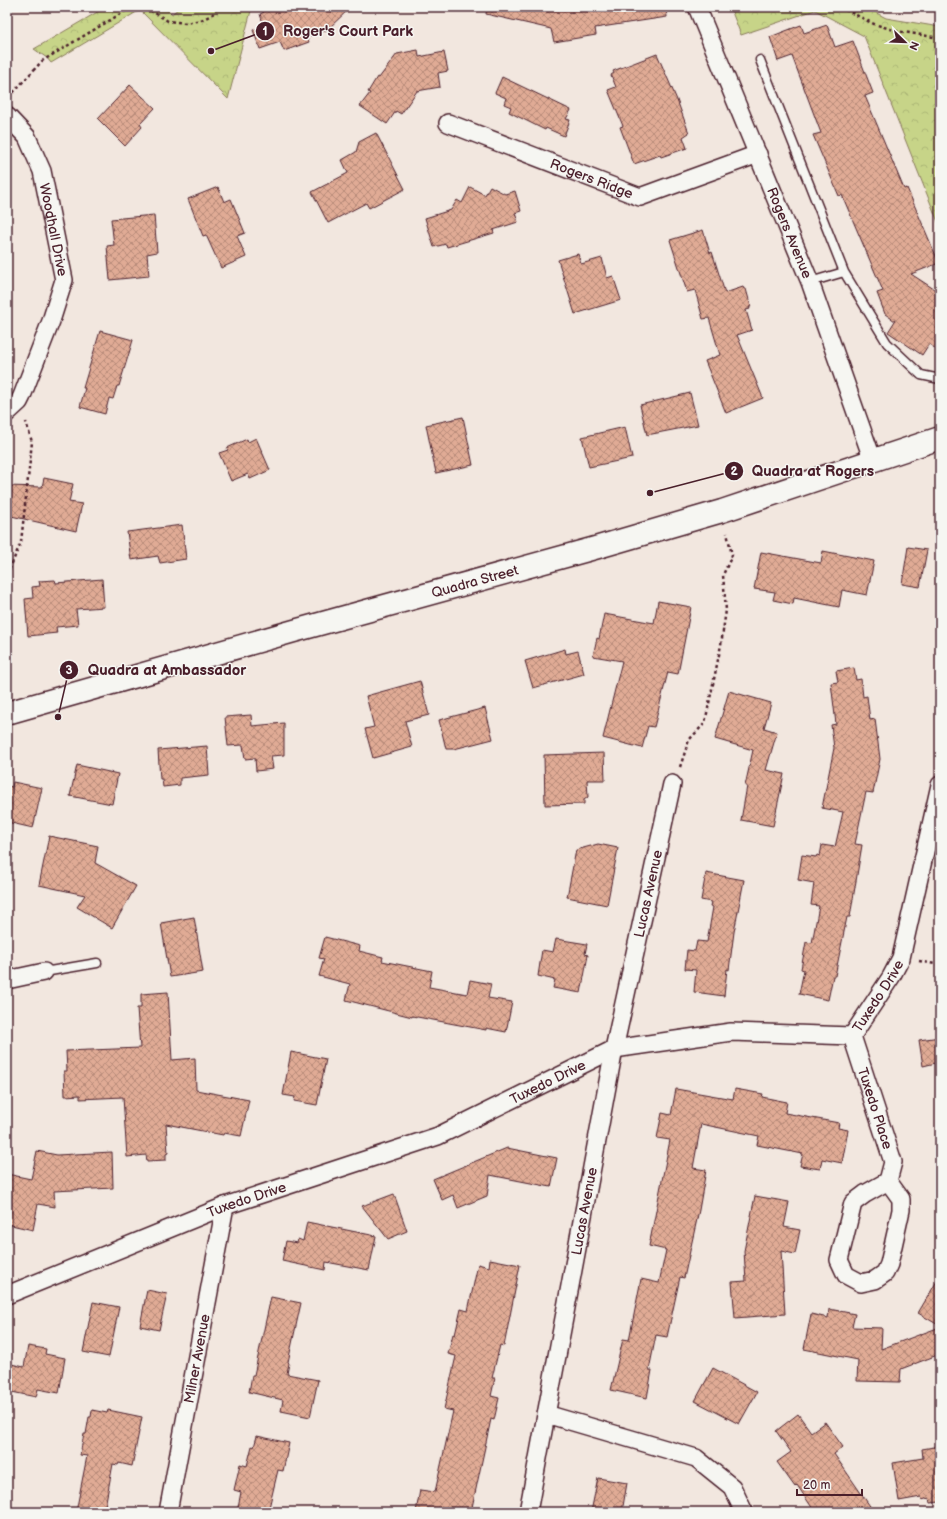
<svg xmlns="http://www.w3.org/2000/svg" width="947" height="1519" viewBox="0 0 947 1519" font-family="'Balsamiq Sans',sans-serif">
<defs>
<pattern id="forest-crowns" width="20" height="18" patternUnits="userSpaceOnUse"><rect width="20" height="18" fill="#c7d488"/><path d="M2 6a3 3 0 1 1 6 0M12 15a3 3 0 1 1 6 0" fill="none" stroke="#acb676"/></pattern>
<pattern id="building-cross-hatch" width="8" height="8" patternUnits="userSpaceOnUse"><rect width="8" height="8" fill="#e0ab95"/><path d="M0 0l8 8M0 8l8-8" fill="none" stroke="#b88b7a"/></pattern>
</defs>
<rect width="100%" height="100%" fill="#f2e7df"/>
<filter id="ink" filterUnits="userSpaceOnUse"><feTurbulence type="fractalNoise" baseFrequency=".025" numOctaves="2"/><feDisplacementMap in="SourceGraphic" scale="8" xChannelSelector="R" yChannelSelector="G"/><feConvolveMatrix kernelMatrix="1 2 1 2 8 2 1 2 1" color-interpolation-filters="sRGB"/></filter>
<g filter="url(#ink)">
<path fill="url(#forest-crowns)" stroke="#887a5a" d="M 106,7 L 165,7 L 172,14 L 180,7 L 252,7 L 228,99 L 140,10 L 51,63 L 47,58 L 34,49 Z
M 730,7 L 865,7 L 886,18 L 940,27 L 940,227 L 864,36 L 815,10 L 741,35 Z"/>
<path fill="url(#building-cross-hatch)" stroke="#4a1f2b" d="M 262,7 L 351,7 L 327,30 L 307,37 L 309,42 L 284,51 L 280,42 L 260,49 L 253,30 L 264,26 L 260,14 L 264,12 Z
M 487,7 L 666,7 L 667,17 L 595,28 L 596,35 L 554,42 L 551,29 L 486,14 Z
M 801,25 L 804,33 L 827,25 L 835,47 L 853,41 L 873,93 L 865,96 L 904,189 L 907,188 L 939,263 L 911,274 L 940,293 L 940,352 L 929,344 L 922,355 L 888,332 L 895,321 L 885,314 L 877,293 L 883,291 L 842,195 L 839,196 L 813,135 L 821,133 L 792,56 L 778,61 L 770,37 Z
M 418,50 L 419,57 L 444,52 L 448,71 L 438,73 L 440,87 L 417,91 L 401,114 L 396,111 L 387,124 L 360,106 L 370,93 L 368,92 L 377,77 L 379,78 L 397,54 Z
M 657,54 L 677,100 L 689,133 L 683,137 L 687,148 L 661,157 L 660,155 L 634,164 L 620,127 L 623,126 L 608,90 L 616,87 L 611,75 L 614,73 L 613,71 Z
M 502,77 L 571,110 L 566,119 L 570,120 L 564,136 L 546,128 L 545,130 L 509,112 L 511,107 L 504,104 L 506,98 L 495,93 Z
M 130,85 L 155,108 L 140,124 L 142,127 L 125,146 L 98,119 Z
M 376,133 L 405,189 L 369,208 L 366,203 L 328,223 L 312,192 L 348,173 L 342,160 L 356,152 L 359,142 Z
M 490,186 L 505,194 L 515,191 L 521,211 L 515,213 L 518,222 L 493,230 L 494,233 L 447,247 L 446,244 L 434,247 L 425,218 L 451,210 L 457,200 L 462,203 L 470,187 L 485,195 Z
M 218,187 L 224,202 L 231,199 L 245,233 L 237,236 L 246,257 L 221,268 L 206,235 L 203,236 L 188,199 Z
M 154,215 L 157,252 L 147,254 L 149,276 L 110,280 L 107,246 L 114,245 L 111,219 Z
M 703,230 L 710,253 L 712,252 L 725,293 L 743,287 L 744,289 L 746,289 L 751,307 L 749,307 L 750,309 L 746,310 L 752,330 L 737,335 L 763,398 L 726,413 L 705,361 L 720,355 L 709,318 L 703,319 L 695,290 L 687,292 L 670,240 Z
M 578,254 L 581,264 L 602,258 L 607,278 L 613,276 L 621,300 L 575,314 L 558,260 Z
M 100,331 L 133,340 L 119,386 L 117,386 L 113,399 L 109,398 L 105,414 L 80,407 L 85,388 L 83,388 Z
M 690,393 L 698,425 L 647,435 L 640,405 Z
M 463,417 L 473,465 L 436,473 L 426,425 Z
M 625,427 L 632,458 L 589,467 L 582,437 Z
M 256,438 L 270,470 L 250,479 L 248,474 L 231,481 L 219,453 L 228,450 L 227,448 L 247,439 L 248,442 Z
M 44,478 L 73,484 L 69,502 L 82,504 L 76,531 L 7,515 L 7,486 L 42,487 Z
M 182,525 L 186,559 L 160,563 L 158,556 L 131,560 L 127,532 Z
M 908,547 L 927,550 L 920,587 L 902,584 Z
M 823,551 L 874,561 L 867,595 L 842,590 L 839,607 L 794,598 L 793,604 L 773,600 L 775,592 L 754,589 L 761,552 L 821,563 Z
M 102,579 L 104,607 L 76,609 L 78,625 L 56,627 L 57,633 L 28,636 L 25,599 L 33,598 L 32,587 L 40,586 L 39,581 L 55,580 L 56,583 Z
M 658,601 L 691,607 L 678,674 L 668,672 L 654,727 L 648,726 L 642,748 L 603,738 L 622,661 L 593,656 L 597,638 L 599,639 L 604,614 L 654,623 Z
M 565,649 L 566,654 L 578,651 L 584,674 L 533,688 L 525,661 Z
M 854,668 L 856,680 L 861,679 L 863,697 L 867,696 L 870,720 L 875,719 L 880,759 L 873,793 L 866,792 L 855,844 L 862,845 L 850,917 L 847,917 L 835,976 L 833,976 L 828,1000 L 799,994 L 804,970 L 801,969 L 806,942 L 812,943 L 819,906 L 811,905 L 814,883 L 798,880 L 802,855 L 816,857 L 817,855 L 820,856 L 822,845 L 835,847 L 843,812 L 822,808 L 834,748 L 831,725 L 836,724 L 831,683 L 838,682 L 836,671 Z
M 420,681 L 429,715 L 405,721 L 412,747 L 373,758 L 365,729 L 374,727 L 366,696 Z
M 729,691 L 771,703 L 764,728 L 777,732 L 766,770 L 784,774 L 773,826 L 741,820 L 747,786 L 745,786 L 753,750 L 715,739 Z
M 485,708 L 493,739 L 454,749 L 446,749 L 439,720 Z
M 251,715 L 252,726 L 284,723 L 284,755 L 271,756 L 273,769 L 256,771 L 255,758 L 245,759 L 243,745 L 228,746 L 225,717 Z
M 207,746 L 209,775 L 180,778 L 180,785 L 163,787 L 162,779 L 160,779 L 158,750 Z
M 604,753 L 605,780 L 587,780 L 588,797 L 584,800 L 584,804 L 545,805 L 544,755 Z
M 77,765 L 118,774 L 112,804 L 70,796 Z
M 13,782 L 42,788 L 33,828 L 7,822 L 7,786 L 12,787 Z
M 49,836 L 98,846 L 95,863 L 136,886 L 112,928 L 77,907 L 85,895 L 39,885 Z
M 598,844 L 618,848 L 607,905 L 567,897 L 576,850 Z
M 706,873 L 744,880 L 734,932 L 729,970 L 727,969 L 724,996 L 694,992 L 696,970 L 685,969 L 687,950 L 695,951 L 697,941 L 707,942 L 713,907 L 710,906 L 711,902 L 701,900 Z
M 194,917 L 203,972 L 170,977 L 161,923 Z
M 325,937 L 360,946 L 359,951 L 383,957 L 382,961 L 432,971 L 429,987 L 467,994 L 470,980 L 491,984 L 488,998 L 512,1002 L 506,1032 L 486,1028 L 486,1030 L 412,1016 L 412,1017 L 346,1000 L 350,984 L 319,976 L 324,959 L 319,958 Z
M 556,939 L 587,944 L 585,954 L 588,955 L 581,993 L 553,988 L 555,980 L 538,976 L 542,950 L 553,952 Z
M 168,992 L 172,1060 L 195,1058 L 196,1090 L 249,1100 L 241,1136 L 224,1133 L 223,1135 L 166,1124 L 168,1153 L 166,1154 L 166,1160 L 147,1161 L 146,1155 L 127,1157 L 123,1097 L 80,1099 L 80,1095 L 65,1096 L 64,1071 L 67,1071 L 66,1051 L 140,1048 L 137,1008 L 141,1008 L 141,994 Z
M 940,1037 L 940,1062 L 923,1066 L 919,1040 Z
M 291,1052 L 326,1059 L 317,1105 L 294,1101 L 295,1097 L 283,1095 Z
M 676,1089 L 733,1099 L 735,1089 L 763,1094 L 762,1097 L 787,1102 L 785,1113 L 839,1123 L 838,1128 L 848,1130 L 842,1163 L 822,1159 L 820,1169 L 800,1166 L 803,1154 L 757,1145 L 759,1136 L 701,1124 L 693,1168 L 706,1170 L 699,1210 L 684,1278 L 680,1277 L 667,1337 L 656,1335 L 649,1370 L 652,1370 L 647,1398 L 611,1390 L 623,1339 L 629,1340 L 641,1279 L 659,1283 L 666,1250 L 649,1246 L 670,1140 L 657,1138 L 662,1113 L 671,1115 Z
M 507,1148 L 557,1158 L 551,1187 L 490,1175 L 487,1196 L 458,1208 L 453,1195 L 442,1200 L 433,1179 Z
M 37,1151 L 57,1155 L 112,1152 L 113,1188 L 54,1191 L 55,1207 L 38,1204 L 33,1230 L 7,1224 L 7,1174 L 31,1179 Z
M 394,1194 L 407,1231 L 388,1239 L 362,1206 Z
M 755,1196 L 789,1202 L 784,1227 L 800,1230 L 795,1254 L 781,1251 L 785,1314 L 735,1318 L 732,1282 L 746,1281 L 744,1251 Z
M 307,1222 L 376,1236 L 369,1270 L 326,1262 L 325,1270 L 282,1261 L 286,1241 L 297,1243 L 298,1239 L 303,1241 Z
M 490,1259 L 520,1265 L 504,1346 L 500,1345 L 492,1378 L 495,1378 L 491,1396 L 499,1398 L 494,1420 L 491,1419 L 471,1512 L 416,1512 L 420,1490 L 435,1492 L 453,1411 L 444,1409 L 456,1356 L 448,1354 L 453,1334 L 455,1335 L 461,1309 L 468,1311 L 478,1264 L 489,1267 Z
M 940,1276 L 940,1326 L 918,1313 Z
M 147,1290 L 167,1294 L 159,1330 L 140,1326 Z
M 271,1297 L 301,1303 L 288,1362 L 289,1363 L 287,1374 L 318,1380 L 310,1417 L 281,1411 L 283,1400 L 249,1392 L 252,1375 L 254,1375 Z
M 93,1302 L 119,1307 L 109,1357 L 83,1352 Z
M 829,1309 L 855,1314 L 852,1327 L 882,1328 L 881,1349 L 940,1327 L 940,1354 L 901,1369 L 900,1382 L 857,1381 L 858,1360 L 804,1349 L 811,1314 L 828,1318 Z
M 28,1346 L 46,1349 L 45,1354 L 65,1358 L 59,1393 L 38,1389 L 36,1397 L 7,1391 L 7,1363 L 24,1367 Z
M 713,1368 L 757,1392 L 739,1424 L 695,1401 Z
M 92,1410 L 107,1413 L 108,1410 L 142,1417 L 132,1466 L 119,1463 L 118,1465 L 113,1464 L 104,1512 L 76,1512 L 87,1456 L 80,1455 L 84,1434 L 86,1434 L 89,1417 L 91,1417 Z
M 798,1414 L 811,1432 L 825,1422 L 843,1447 L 834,1454 L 874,1512 L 815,1512 L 797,1485 L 795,1487 L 777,1462 L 791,1452 L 776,1431 Z
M 257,1436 L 289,1443 L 283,1471 L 278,1470 L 268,1512 L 237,1512 L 241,1492 L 234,1490 L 240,1464 L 247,1466 L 252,1446 L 254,1447 Z
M 940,1446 L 940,1502 L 930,1503 L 929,1498 L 922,1500 L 921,1497 L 899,1501 L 893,1463 L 923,1458 L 922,1449 Z
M 598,1478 L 627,1483 L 622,1512 L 591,1512 Z"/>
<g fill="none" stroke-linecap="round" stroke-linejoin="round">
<g stroke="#4a1f2b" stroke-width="11">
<path id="lane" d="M 760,60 L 844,272 L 887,343 L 921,375 L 940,379
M 810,282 L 844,272
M 44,972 L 97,963"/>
</g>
<g stroke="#4a1f2b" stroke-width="20">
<g id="street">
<path id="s1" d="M 697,7 L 810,282 L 873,461"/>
<path id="s2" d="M 7,116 L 27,137 L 42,171 L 64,280 L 51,321 L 22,396 L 19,402 L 7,413"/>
<path id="s3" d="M 448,123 L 640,197 L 758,154"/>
<path d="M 7,980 L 44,972"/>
<path id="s4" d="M 852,1036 L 893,1162 L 888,1181 L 865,1194 L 853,1203 L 839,1260 L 846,1275 L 861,1283 L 875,1280 L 885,1273 L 889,1264 L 901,1210 L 901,1199 L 888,1181"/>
<path id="s5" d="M 7,1295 L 225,1206 L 438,1136 L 614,1049 L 731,1032 L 852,1036 L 891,977 L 901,958 L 940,785"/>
<path d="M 546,1414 L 696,1458 L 732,1487 L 744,1512"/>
<path id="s6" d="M 168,1512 L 225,1206"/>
<path id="s7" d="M 528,1512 L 614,1049 L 672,784"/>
</g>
</g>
<g stroke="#4a1f2b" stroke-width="25">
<g id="secondary">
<path id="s8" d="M 7,713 L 294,631 L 595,548 L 722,511 L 940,438"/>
</g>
</g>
<path stroke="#4a1f2b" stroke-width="2.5" stroke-dasharray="3 3" stroke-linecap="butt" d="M 145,7 L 168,21 L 186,23 L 201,20 L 212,15 L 217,7
M 840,7 L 874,24 L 897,31 L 940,38
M 9,97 L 42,61 L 132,7
M 7,575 L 21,542 L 32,442 L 26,422
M 680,767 L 689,740 L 705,723 L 721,645 L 726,610 L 723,575 L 732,555 L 727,533
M 919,961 L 940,965"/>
<use href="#lane" stroke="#f6f6f2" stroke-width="8"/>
<use href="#street" stroke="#f6f6f2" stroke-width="17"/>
<use href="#secondary" stroke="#f6f6f2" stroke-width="22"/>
</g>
</g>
<g text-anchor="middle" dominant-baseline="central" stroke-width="3" stroke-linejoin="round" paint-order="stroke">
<g font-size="14" fill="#4a1f2b" stroke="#f6f6f2">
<text stroke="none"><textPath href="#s3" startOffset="154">Rogers Ridge</textPath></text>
<text stroke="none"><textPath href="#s2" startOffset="126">Woodhall Drive</textPath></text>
<text stroke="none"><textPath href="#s1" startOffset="244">Rogers Avenue</textPath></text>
<text stroke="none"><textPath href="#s8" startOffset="486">Quadra Street</textPath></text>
<text stroke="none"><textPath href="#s7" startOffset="630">Lucas Avenue</textPath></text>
<text stroke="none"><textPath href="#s5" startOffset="943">Tuxedo Drive</textPath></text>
<text stroke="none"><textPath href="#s5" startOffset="582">Tuxedo Drive</textPath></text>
<text stroke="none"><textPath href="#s4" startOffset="76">Tuxedo Place</textPath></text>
<text stroke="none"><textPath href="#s5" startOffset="258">Tuxedo Drive</textPath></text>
<text stroke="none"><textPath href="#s7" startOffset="306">Lucas Avenue</textPath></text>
<text stroke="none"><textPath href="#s6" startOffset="156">Milner Avenue</textPath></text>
</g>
</g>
<path fill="none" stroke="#4a1f2b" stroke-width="1.5" d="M211 51L265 31M650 493L734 471M58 717L69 670"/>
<g fill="#4a1f2b" stroke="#f6f6f2" stroke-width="1.5">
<circle cx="211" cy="51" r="4"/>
<circle cx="650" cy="493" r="4"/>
<circle cx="58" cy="717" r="4"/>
<circle cx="265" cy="31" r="10"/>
<circle cx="734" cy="471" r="10"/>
<circle cx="69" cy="670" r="10"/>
</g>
<g font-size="12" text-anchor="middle" font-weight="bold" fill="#fff">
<text x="265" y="35">1</text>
<text x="734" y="475">2</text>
<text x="69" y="674">3</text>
</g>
<g font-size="15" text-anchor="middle" font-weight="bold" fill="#4a1f2b" stroke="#f6f6f2" stroke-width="3" stroke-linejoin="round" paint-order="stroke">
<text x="348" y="36">Roger's Court Park</text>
<text x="813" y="476">Quadra at Rogers</text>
<text x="167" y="675">Quadra at Ambassador</text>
</g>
<rect width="947" height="1519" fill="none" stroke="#f6f6f2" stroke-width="24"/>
<rect x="12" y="12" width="923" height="1495" fill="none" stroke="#4a1f2b" stroke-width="1.5" filter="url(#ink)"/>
<g transform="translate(905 42) rotate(113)" stroke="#f6f6f2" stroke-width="3" paint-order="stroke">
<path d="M0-3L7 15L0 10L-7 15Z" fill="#4a1f2b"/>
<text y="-6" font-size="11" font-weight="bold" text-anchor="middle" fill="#4a1f2b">N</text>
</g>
<path d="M797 1489v6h65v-6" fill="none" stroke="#4a1f2b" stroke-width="2"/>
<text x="803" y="1489" font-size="12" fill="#4a1f2b" stroke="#f6f6f2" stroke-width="3" paint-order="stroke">20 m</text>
</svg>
